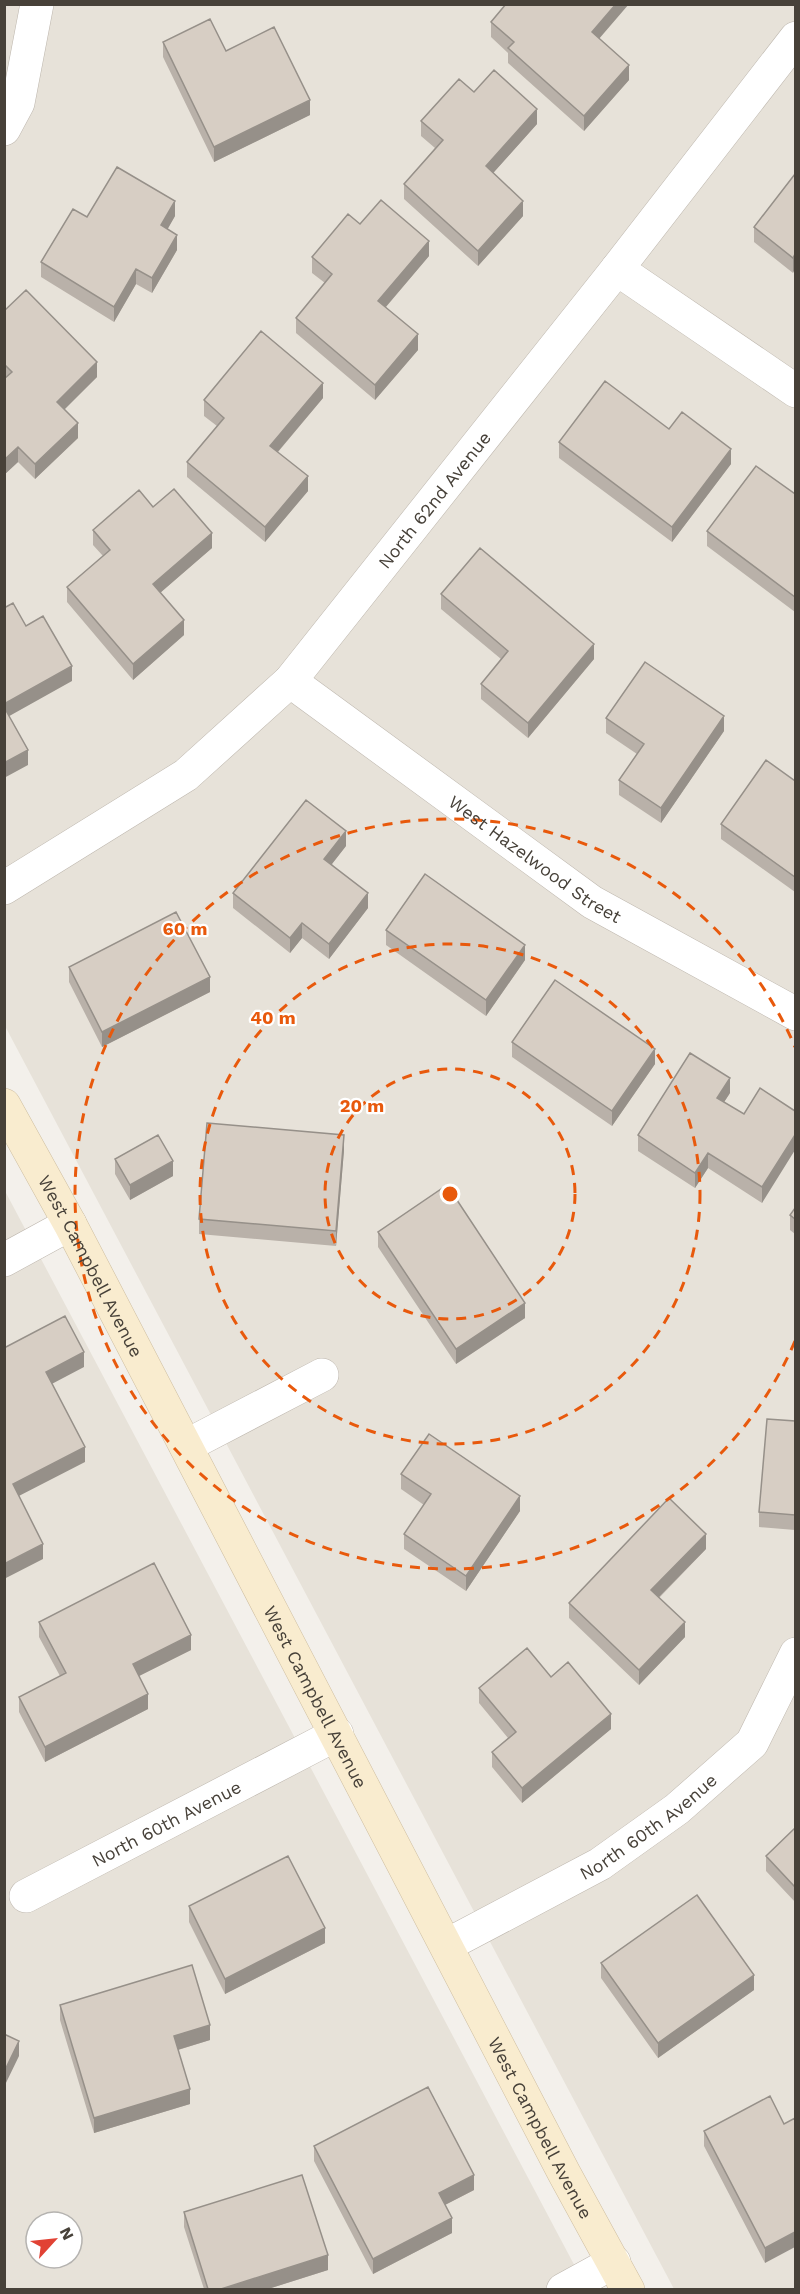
<svg xmlns="http://www.w3.org/2000/svg" width="800" height="2294" viewBox="0 0 800 2294" font-family="'Work Sans',sans-serif">
<rect width="100%" height="100%" fill="#f3f0eb"/>
<path fill="#e7e2d9" fill-rule="evenodd" d="M 4,5 L 795,5 L 795,2289 L 674,2289 L 5,1026 Z
M 5,1191 L 587,2289 L 5,2289 ZM 36,2222 L 72,2222 L 72,2258 L 36,2258 Z"/>
<g fill="none" stroke-linecap="round" stroke-linejoin="round">
<g stroke="#beb7ae" stroke-width="34">
<g id="street">
<path d="M 4,129 L 18,103 L 37,4"/>
<path d="M 617,269 L 796,391"/>
<path id="s1" d="M 290,681 L 592,902 L 796,1014"/>
<path id="s2" d="M 4,888 L 186,775 L 290,681 L 617,269 L 796,38"/>
<path d="M 4,1260 L 70,1224"/>
<path d="M 186,1446 L 322,1375"/>
<path id="s3" d="M 26,1896 L 337,1734"/>
<path id="s4" d="M 447,1945 L 600,1864 L 677,1809 L 752,1743 L 796,1654"/>
<path d="M 563,2290 L 614,2262"/>
</g>
</g>
<g stroke="#cebea0" stroke-width="34">
<g id="secondary">
<path id="s5" d="M 4,1105 L 70,1224 L 564,2173 L 628,2290"/>
</g>
</g>
<use href="#street" stroke="#fff" stroke-width="33"/>
<use href="#secondary" stroke="#f9eccf" stroke-width="33"/>
</g>
<path fill="#b9b1a9" d="M 491,22 L 599,39 L 629,80 L 584,131 L 508,63 L 508,53 L 491,37 Z
M 163,42 L 226,51 L 310,115 L 214,162 L 163,57 Z
M 474,92 L 537,124 L 493,173 L 523,216 L 478,266 L 404,199 L 404,184 L 435,148 L 421,136 L 421,121 Z
M 795,174 L 793,273 L 754,242 L 754,227 Z
M 175,216 L 167,229 L 177,250 L 152,293 L 136,284 L 114,322 L 41,277 L 41,262 L 87,217 Z
M 360,224 L 429,256 L 386,307 L 418,350 L 375,400 L 296,333 L 296,318 L 325,283 L 312,273 L 312,257 Z
M 4,311 L 97,377 L 64,409 L 78,438 L 35,479 L 18,462 L 4,475 Z
M 323,398 L 278,452 L 308,491 L 265,542 L 187,477 L 187,462 L 217,426 L 204,416 L 204,400 Z
M 669,429 L 731,464 L 672,542 L 559,458 L 559,442 Z
M 795,494 L 795,612 L 707,546 L 707,531 Z
M 153,507 L 212,548 L 160,593 L 184,635 L 133,680 L 67,602 L 67,587 L 103,556 L 93,545 L 93,530 Z
M 441,594 L 594,659 L 528,738 L 481,699 L 481,684 L 501,659 L 441,609 Z
M 606,718 L 724,731 L 661,823 L 619,795 L 619,780 L 637,754 L 606,733 Z
M 795,781 L 795,892 L 721,839 L 721,824 Z
M 346,846 L 332,864 L 368,908 L 329,959 L 302,938 L 290,953 L 233,908 L 233,893 Z
M 386,930 L 525,960 L 486,1016 L 386,945 Z
M 69,967 L 210,992 L 102,1047 L 69,982 Z
M 512,1042 L 655,1064 L 612,1126 L 512,1057 Z
M 730,1093 L 724,1102 L 744,1114 L 795,1111 L 762,1203 L 708,1168 L 695,1188 L 638,1151 L 638,1135 Z
M 344,1150 L 336,1246 L 199,1234 L 199,1219 Z
M 115,1159 L 173,1176 L 130,1200 L 115,1174 Z
M 795,1208 L 795,1234 L 790,1230 L 790,1215 Z
M 378,1232 L 525,1318 L 456,1364 L 378,1247 Z
M 795,1421 L 795,1530 L 759,1527 L 759,1512 Z
M 401,1474 L 520,1511 L 466,1591 L 404,1549 L 404,1534 L 424,1505 L 401,1489 Z
M 706,1549 L 659,1598 L 685,1637 L 639,1685 L 569,1618 L 569,1603 Z
M 39,1622 L 191,1650 L 139,1676 L 148,1709 L 45,1762 L 19,1712 L 19,1697 L 60,1676 L 39,1637 Z
M 551,1677 L 611,1729 L 522,1803 L 492,1767 L 492,1752 L 508,1738 L 479,1703 L 479,1688 Z
M 795,1828 L 795,1902 L 766,1871 L 766,1856 Z
M 189,1906 L 325,1943 L 225,1994 L 189,1922 Z
M 601,1963 L 754,1990 L 658,2058 L 601,1978 Z
M 60,2005 L 210,2040 L 178,2050 L 190,2104 L 94,2133 L 60,2020 Z
M 784,2124 L 765,2263 L 704,2146 L 704,2131 Z
M 314,2146 L 474,2190 L 445,2205 L 452,2233 L 373,2274 L 314,2161 Z
M 184,2212 L 328,2270 L 268,2289 L 204,2289 L 184,2227 Z"/>
<path fill="#969089" d="M 616,4 L 629,4 L 592,47 L 592,32 Z
M 629,65 L 629,80 L 584,131 L 584,116 Z
M 310,100 L 310,115 L 214,162 L 214,147 Z
M 537,109 L 537,124 L 486,181 L 486,166 Z
M 175,201 L 175,216 L 161,241 L 161,225 Z
M 523,201 L 523,216 L 478,266 L 478,251 Z
M 177,235 L 177,250 L 152,293 L 152,278 Z
M 429,241 L 429,256 L 378,316 L 378,301 Z
M 795,254 L 795,269 L 793,273 L 793,258 Z
M 136,269 L 136,284 L 114,322 L 114,307 Z
M 418,334 L 418,350 L 375,400 L 375,385 Z
M 97,362 L 97,377 L 57,417 L 57,402 Z
M 323,383 L 323,398 L 270,461 L 270,446 Z
M 78,423 L 78,438 L 35,479 L 35,464 Z
M 18,447 L 18,462 L 4,475 L 4,460 Z
M 731,449 L 731,464 L 672,542 L 672,527 Z
M 308,476 L 308,491 L 265,542 L 265,527 Z
M 212,533 L 212,548 L 153,599 L 153,584 Z
M 184,620 L 184,635 L 133,680 L 133,664 Z
M 594,644 L 594,659 L 528,738 L 528,723 Z
M 72,666 L 72,681 L 4,719 L 4,704 Z
M 724,716 L 724,731 L 661,823 L 661,808 Z
M 28,750 L 28,765 L 4,778 L 4,763 Z
M 346,831 L 346,846 L 324,874 L 324,859 Z
M 368,893 L 368,908 L 329,959 L 329,944 Z
M 302,923 L 302,938 L 290,953 L 290,938 Z
M 525,945 L 525,960 L 486,1016 L 486,1000 Z
M 210,977 L 210,992 L 102,1047 L 102,1032 Z
M 655,1049 L 655,1064 L 612,1126 L 612,1111 Z
M 730,1078 L 730,1093 L 717,1113 L 717,1098 Z
M 344,1135 L 344,1150 L 336,1246 L 336,1231 Z
M 795,1135 L 795,1150 L 762,1203 L 762,1187 Z
M 708,1153 L 708,1168 L 695,1188 L 695,1173 Z
M 173,1161 L 173,1176 L 130,1200 L 130,1185 Z
M 525,1303 L 525,1318 L 456,1364 L 456,1349 Z
M 84,1352 L 84,1367 L 46,1387 L 46,1372 Z
M 85,1447 L 85,1462 L 13,1499 L 13,1484 Z
M 520,1496 L 520,1511 L 466,1591 L 466,1576 Z
M 706,1534 L 706,1549 L 651,1605 L 651,1590 Z
M 43,1544 L 43,1559 L 4,1579 L 4,1564 Z
M 685,1622 L 685,1637 L 639,1685 L 639,1670 Z
M 191,1635 L 191,1650 L 133,1679 L 133,1664 Z
M 148,1694 L 148,1709 L 45,1762 L 45,1747 Z
M 611,1714 L 611,1729 L 522,1803 L 522,1788 Z
M 325,1928 L 325,1943 L 225,1994 L 225,1979 Z
M 754,1975 L 754,1990 L 658,2058 L 658,2043 Z
M 210,2025 L 210,2040 L 174,2051 L 174,2036 Z
M 19,2041 L 19,2056 L 4,2087 L 4,2072 Z
M 190,2089 L 190,2104 L 94,2133 L 94,2118 Z
M 474,2175 L 474,2190 L 439,2208 L 439,2193 Z
M 452,2218 L 452,2233 L 373,2274 L 373,2259 Z
M 795,2232 L 795,2247 L 765,2263 L 765,2248 Z
M 328,2255 L 328,2270 L 268,2289 L 221,2289 Z"/>
<path fill="#d7cec4" stroke="#969089" stroke-width="1.5" d="M 506,4 L 616,4 L 592,32 L 629,65 L 584,116 L 508,48 L 514,42 L 491,22 Z
M 210,19 L 226,51 L 274,27 L 310,100 L 214,147 L 163,42 Z
M 494,70 L 537,109 L 486,166 L 523,201 L 478,251 L 404,184 L 443,140 L 421,121 L 459,79 L 474,92 Z
M 117,167 L 175,201 L 161,225 L 177,235 L 152,278 L 136,269 L 114,307 L 41,262 L 73,209 L 87,217 Z
M 795,174 L 795,254 L 793,258 L 754,227 Z
M 381,200 L 429,241 L 378,301 L 418,334 L 375,385 L 296,318 L 332,274 L 312,257 L 348,214 L 360,224 Z
M 26,290 L 97,362 L 57,402 L 78,423 L 35,464 L 18,447 L 4,460 L 4,379 L 12,372 L 4,364 L 4,311 Z
M 261,331 L 323,383 L 270,446 L 308,476 L 265,527 L 187,462 L 224,418 L 204,400 Z
M 605,381 L 669,429 L 682,412 L 731,449 L 672,527 L 559,442 Z
M 756,466 L 795,494 L 795,597 L 707,531 Z
M 174,489 L 212,533 L 153,584 L 184,620 L 133,664 L 67,587 L 110,550 L 93,530 L 139,490 L 153,507 Z
M 480,548 L 594,644 L 528,723 L 481,684 L 508,651 L 441,594 Z
M 13,603 L 26,626 L 43,616 L 72,666 L 4,704 L 4,608 Z
M 645,662 L 724,716 L 661,808 L 619,780 L 644,744 L 606,718 Z
M 4,707 L 28,750 L 4,763 Z
M 766,760 L 795,781 L 795,877 L 721,824 Z
M 306,800 L 346,831 L 324,859 L 368,893 L 329,944 L 302,923 L 290,938 L 233,893 Z
M 425,874 L 525,945 L 486,1000 L 386,930 Z
M 176,912 L 210,977 L 102,1032 L 69,967 Z
M 555,980 L 655,1049 L 612,1111 L 512,1042 Z
M 690,1053 L 730,1078 L 717,1098 L 744,1114 L 760,1088 L 795,1111 L 795,1135 L 762,1187 L 708,1153 L 695,1173 L 638,1135 Z
M 207,1123 L 344,1135 L 336,1231 L 199,1219 Z
M 158,1135 L 173,1161 L 130,1185 L 115,1159 Z
M 447,1185 L 525,1303 L 456,1349 L 378,1232 Z
M 795,1208 L 795,1219 L 790,1215 Z
M 65,1316 L 84,1352 L 46,1372 L 85,1447 L 13,1484 L 43,1544 L 4,1564 L 4,1348 Z
M 767,1419 L 795,1421 L 795,1515 L 759,1512 Z
M 429,1434 L 520,1496 L 466,1576 L 404,1534 L 431,1494 L 401,1474 Z
M 669,1498 L 706,1534 L 651,1590 L 685,1622 L 639,1670 L 569,1603 Z
M 154,1563 L 191,1635 L 133,1664 L 148,1694 L 45,1747 L 19,1697 L 66,1673 L 39,1622 Z
M 527,1648 L 551,1677 L 568,1662 L 611,1714 L 522,1788 L 492,1752 L 516,1732 L 479,1688 Z
M 795,1828 L 795,1887 L 766,1856 Z
M 288,1856 L 325,1928 L 225,1979 L 189,1906 Z
M 697,1895 L 754,1975 L 658,2043 L 601,1963 Z
M 192,1965 L 210,2025 L 174,2036 L 190,2089 L 94,2118 L 60,2005 Z
M 4,2034 L 19,2041 L 4,2072 Z
M 428,2087 L 474,2175 L 439,2193 L 452,2218 L 373,2259 L 314,2146 Z
M 770,2096 L 784,2124 L 795,2118 L 795,2232 L 765,2248 L 704,2131 Z
M 302,2175 L 328,2255 L 221,2289 L 208,2289 L 184,2212 Z"/>
<g fill="none" stroke="#e8590c" stroke-width="3" stroke-dasharray="10 8">
<circle cx="450" cy="1194" r="125"/>
<circle cx="450" cy="1194" r="250"/>
<path d="M795 1341A375 375 0 1 1 795 1047"/>
</g>
<g text-anchor="middle" dominant-baseline="central" stroke-width="4.5" stroke-linejoin="round" paint-order="stroke">
<g font-size="18" fill="#474139" stroke="#fff">
<text stroke="none"><textPath href="#s2" startOffset="586">North 62nd Avenue</textPath></text>
<text stroke="none"><textPath href="#s1" startOffset="303">West Hazelwood Street</textPath></text>
<text stroke="none"><textPath href="#s5" startOffset="183">West Campbell Avenue</textPath></text>
<text stroke="none"><textPath href="#s5" startOffset="669">West Campbell Avenue</textPath></text>
<text stroke="none"><textPath href="#s3" startOffset="158">North 60th Avenue</textPath></text>
<text stroke="none"><textPath href="#s4" startOffset="234">North 60th Avenue</textPath></text>
<text stroke="none"><textPath href="#s5" startOffset="1155">West Campbell Avenue</textPath></text>
</g>
</g>
<circle cx="450" cy="1194" r="9" fill="#e8590c" stroke="#fff" stroke-width="3"/>
<g font-size="18" text-anchor="middle" font-weight="bold" fill="#e8590c" stroke="#fff" stroke-width="4.5" stroke-linejoin="round" paint-order="stroke">
<text x="185" y="935">60 m</text>
<text x="273" y="1024">40 m</text>
<text x="362" y="1112">20 m</text>
</g>
<rect width="800" height="2294" fill="none" stroke="#474139" stroke-width="12"/>
<g transform="translate(54 2240) rotate(63)"><circle r="28" fill="#ffffff" stroke="#b5b3b0" stroke-width="1.5"/>
<path d="M0-4.5L10 22L0 15L-10 22Z" fill="#e14234"/>
<text y="-9" font-size="16" font-weight="bold" text-anchor="middle" fill="#474139">N</text>
</g>
</svg>
